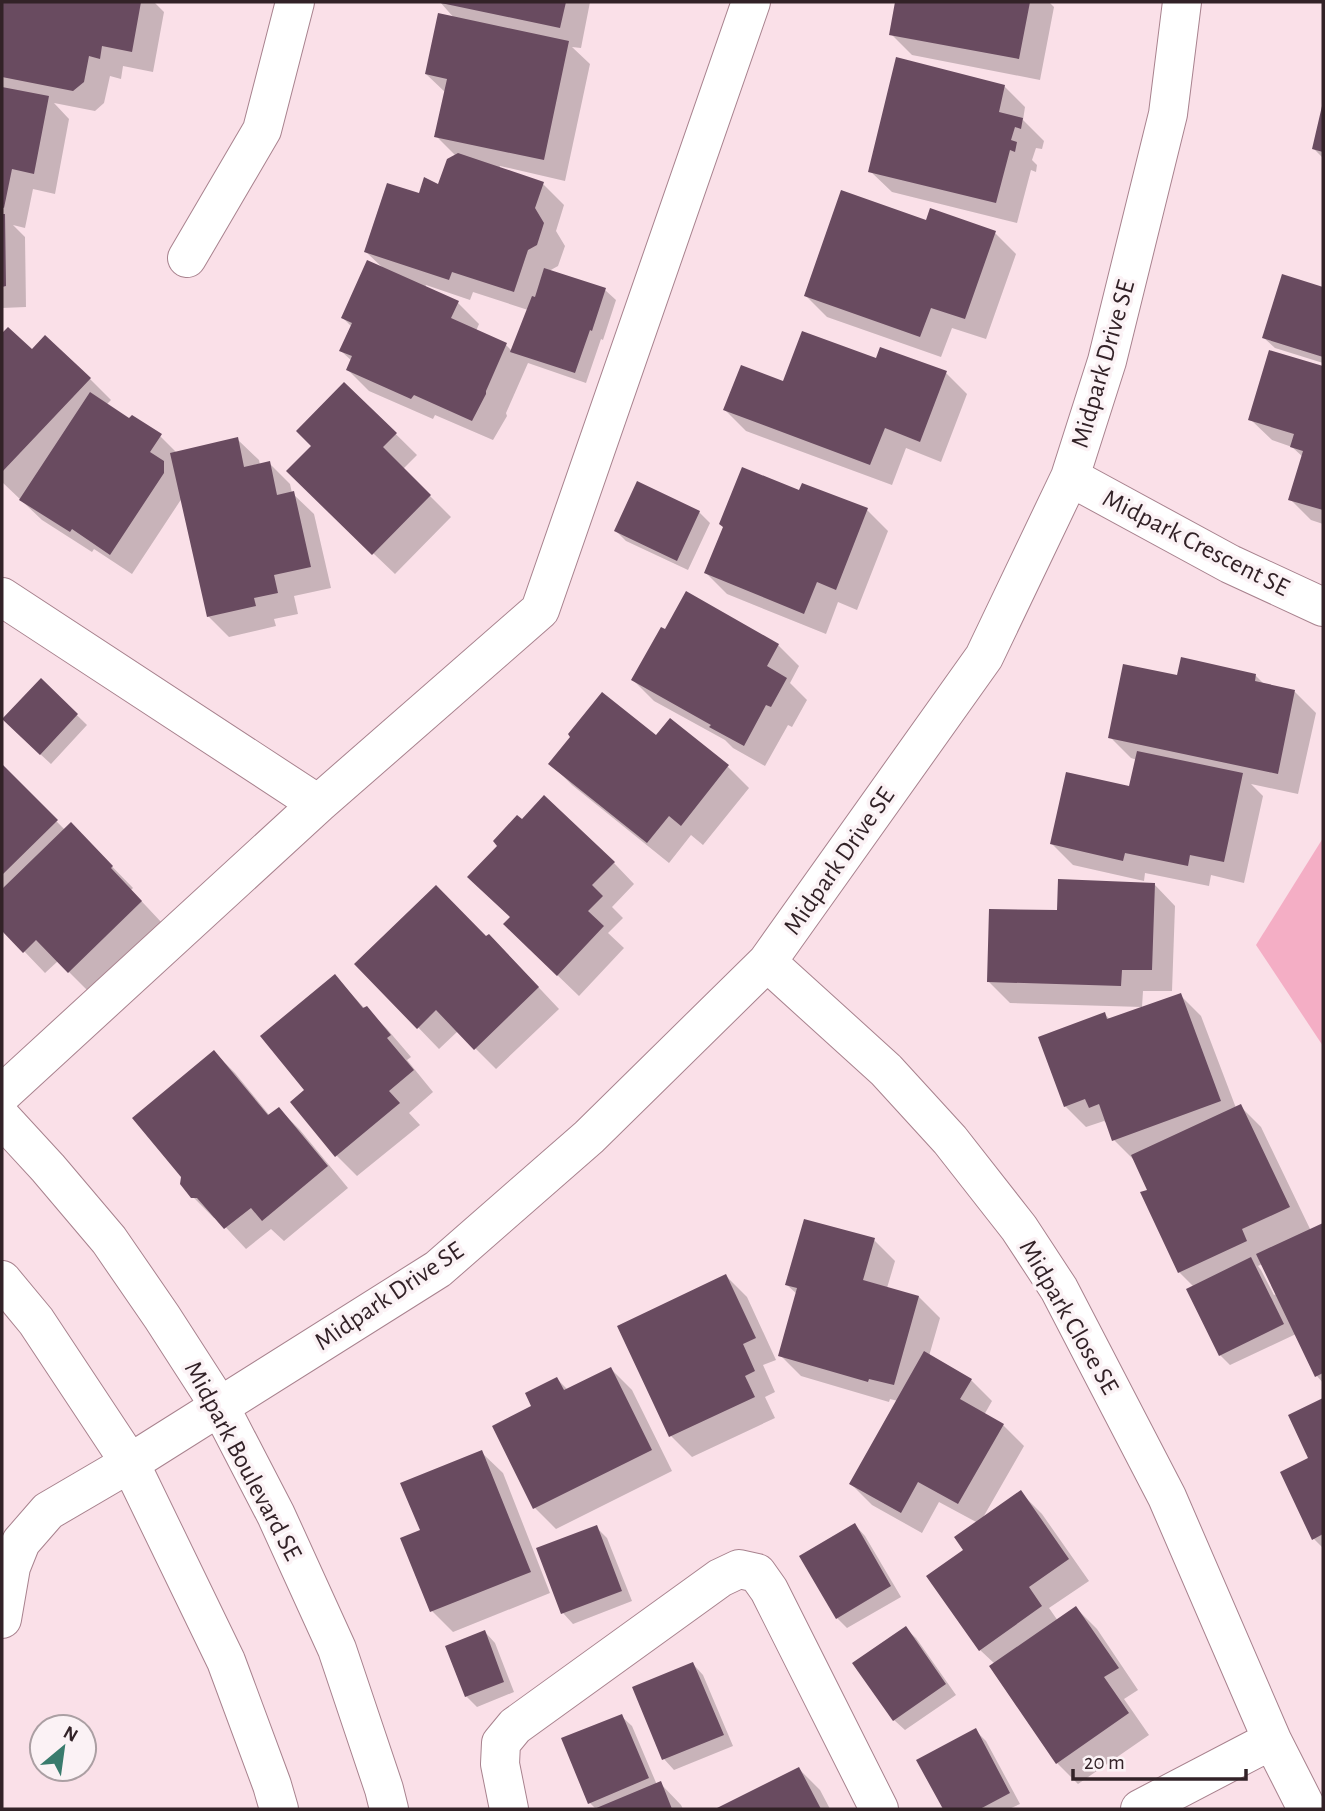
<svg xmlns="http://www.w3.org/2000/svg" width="1325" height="1811" viewBox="0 0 1325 1811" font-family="'Alegreya Sans',sans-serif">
<rect width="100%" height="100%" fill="#fae0e8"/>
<path fill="#f4aec5" d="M 1323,838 L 1323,1046 L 1256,945 Z"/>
<path fill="#0003" fill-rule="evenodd" d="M 2,2 L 154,2 L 164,12 L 153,72 L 123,66 L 121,79 L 110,76 L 104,103 L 95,111 L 54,103 L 69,119 L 55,194 L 33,189 L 25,228 L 13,225 L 25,237 L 26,307 L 2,308 L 2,88 L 3,89 L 2,87 Z
M 440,2 L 590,2 L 581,48 L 572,47 L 590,64 L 565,181 L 500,166 L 499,169 L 543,184 L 564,205 L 556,231 L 565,246 L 558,266 L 549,271 L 605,290 L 616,300 L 603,340 L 601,339 L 586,383 L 528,363 L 506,413 L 507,416 L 493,440 L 435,415 L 433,419 L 369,391 L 348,370 L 352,361 L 341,351 L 352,327 L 343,318 L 384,269 L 366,252 L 420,195 L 439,186 L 456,156 L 436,136 L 446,93 L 426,74 L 455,19 ZM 426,285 L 470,300 L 473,292 L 528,310 L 512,351 L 506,345 L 476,331 L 479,324 L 458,303 L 425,288 Z
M 897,2 L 1049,2 L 1054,7 L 1040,80 L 912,55 L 891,34 Z
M 1004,86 L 1025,107 L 1023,120 L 1044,141 L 1042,149 L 1036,148 L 1032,160 L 1037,165 L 1036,172 L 1031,170 L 1017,223 L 892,192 L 870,171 Z
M 1323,109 L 1323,158 L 1314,149 Z
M 927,223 L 995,233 L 1016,254 L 986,339 L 952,328 L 941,357 L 827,317 L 806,296 Z
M 1283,277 L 1323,289 L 1323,363 L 1275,348 L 1264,338 Z
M 8,329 L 32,352 L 90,379 L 111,400 L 106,405 L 130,420 L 160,436 L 177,453 L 237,439 L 259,460 L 260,465 L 269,463 L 290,484 L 292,493 L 314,514 L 331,588 L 294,596 L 298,614 L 274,619 L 276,626 L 229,637 L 208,616 L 182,498 L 132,574 L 94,549 L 92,552 L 42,520 L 2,482 L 2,335 Z
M 1270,352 L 1323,368 L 1323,524 L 1311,520 L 1290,499 L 1303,457 L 1292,447 L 1272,440 L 1250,419 Z
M 877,361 L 946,373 L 967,394 L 941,462 L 906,448 L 892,485 L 746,431 L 725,410 L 784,383 Z
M 345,384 L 417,455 L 403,469 L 451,517 L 395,574 L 309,492 Z
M 803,485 L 867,510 L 888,531 L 857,610 L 838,602 L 826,634 L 727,594 L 706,573 L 800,492 Z
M 699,512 L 710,523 L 688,570 L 626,541 L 616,531 Z
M 778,645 L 799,666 L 790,683 L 807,700 L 792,727 L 788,725 L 765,766 L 733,748 L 725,740 L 654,701 L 633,680 Z
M 1256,676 L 1265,685 L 1295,692 L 1316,713 L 1298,794 L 1251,784 L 1263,796 L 1244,883 L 1211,875 L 1209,886 L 1145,873 L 1144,881 L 1073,865 L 1052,844 L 1130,788 L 1137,760 L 1131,758 L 1110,737 L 1179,677 Z
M 41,680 L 87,725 L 51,764 L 14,730 Z
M 657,738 L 728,767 L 749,788 L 703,845 L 691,835 L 669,863 L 572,785 L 551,764 Z
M 2,766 L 65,830 L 92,846 L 133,888 L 131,890 L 162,923 L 90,993 L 58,961 L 45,973 L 2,928 Z
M 614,863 L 634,884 L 612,907 L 623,918 L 608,933 L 624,948 L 579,996 L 526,945 Z
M 1154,884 L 1175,906 L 1172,991 L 1143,991 L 1142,1007 L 1010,1003 L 989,982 L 1059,912 Z
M 486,938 L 510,957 L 559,1009 L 496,1069 L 458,1031 L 439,1049 L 357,964 Z
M 335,976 L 365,1009 L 366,1008 L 387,1029 L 411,1057 L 407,1060 L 433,1092 L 409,1113 L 420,1125 L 357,1176 L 336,1155 L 306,1090 Z
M 1180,995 L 1201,1016 L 1236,1108 L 1240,1106 L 1261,1127 L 1311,1231 L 1323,1225 L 1323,1383 L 1317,1376 L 1296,1334 L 1230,1365 L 1220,1355 L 1194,1287 L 1179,1272 L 1150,1191 L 1135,1161 L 1114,1140 L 1109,1125 L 1104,1121 L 1086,1127 L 1065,1106 L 1105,1014 L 1110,1020 ZM 1262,1264 L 1277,1294 L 1274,1295 L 1261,1270 L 1258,1266 Z
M 214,1052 L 235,1073 L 270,1116 L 279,1109 L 300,1130 L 348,1188 L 284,1241 L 271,1229 L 246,1249 L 217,1218 L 214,1218 L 192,1196 L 183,1176 Z
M 874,1240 L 895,1261 L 887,1288 L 919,1297 L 940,1318 L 929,1356 L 971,1380 L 992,1401 L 984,1415 L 1003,1425 L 1024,1446 L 981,1521 L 1021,1493 L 1042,1514 L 1089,1581 L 1049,1608 L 1058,1621 L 1076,1608 L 1097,1629 L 1138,1690 L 1124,1699 L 1149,1735 L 1078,1784 L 1057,1763 L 995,1664 L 980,1650 L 965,1550 L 978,1523 L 939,1502 L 922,1533 L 872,1505 L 851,1484 L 898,1401 L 890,1399 L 889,1402 L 801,1376 L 780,1355 L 797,1294 L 787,1285 Z
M 726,1276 L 747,1297 L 776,1360 L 763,1365 L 775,1392 L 765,1397 L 775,1418 L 692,1457 L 671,1436 L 619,1327 Z
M 611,1369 L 632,1390 L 672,1471 L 556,1529 L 535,1508 L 494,1427 L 534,1407 L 557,1379 L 568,1390 Z
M 1323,1400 L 1323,1548 L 1314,1539 L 1311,1459 L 1290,1416 Z
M 481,1452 L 503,1473 L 550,1593 L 453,1632 L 432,1611 L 422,1531 Z
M 855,1525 L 865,1536 L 901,1597 L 847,1628 L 837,1618 Z
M 596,1527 L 607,1538 L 632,1601 L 573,1624 L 563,1613 Z
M 905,1628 L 916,1638 L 956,1695 L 905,1730 L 894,1720 Z
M 485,1632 L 495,1643 L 514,1692 L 477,1707 L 466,1696 Z
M 693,1664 L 703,1675 L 733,1746 L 674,1770 L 664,1759 L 634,1688 Z
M 621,1716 L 632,1726 L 657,1785 L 660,1783 L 681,1805 L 683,1809 L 596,1809 L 590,1803 Z
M 976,1731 L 986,1741 L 1020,1804 L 1009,1809 L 945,1809 L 919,1761 Z
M 799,1769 L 820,1790 L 830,1809 L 719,1809 Z"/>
<path fill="#694b60" d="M 2,2 L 141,2 L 132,52 L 102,46 L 100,59 L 89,56 L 84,82 L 73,91 L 2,77 Z
M 436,2 L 566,2 L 560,28 Z
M 895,2 L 1030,2 L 1019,59 L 889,35 Z
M 438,13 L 569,41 L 544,160 L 434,137 L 447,79 L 425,74 Z
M 896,57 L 1005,85 L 999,112 L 1023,118 L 1021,129 L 1015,127 L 1011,140 L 1017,142 L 1015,152 L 1010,150 L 996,203 L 868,172 Z
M 2,87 L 49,96 L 34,174 L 12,169 L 4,208 L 2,207 Z
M 1322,106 L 1323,106 L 1323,152 L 1312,149 Z
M 458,153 L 544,182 L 535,208 L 544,223 L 537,245 L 528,250 L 514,292 L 452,272 L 449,280 L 364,252 L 387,183 L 419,193 L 424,177 L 438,184 L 447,159 Z
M 841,190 L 926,220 L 930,208 L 996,231 L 965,319 L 931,308 L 920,337 L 804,296 Z
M 2,214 L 5,214 L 6,286 L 2,287 Z
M 367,260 L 459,301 L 451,318 L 507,343 L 486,391 L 486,394 L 472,421 L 414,395 L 411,399 L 346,370 L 352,356 L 339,351 L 352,323 L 341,318 Z
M 544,268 L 606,288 L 592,331 L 590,330 L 575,373 L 510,352 L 532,296 L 535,297 Z
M 1282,274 L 1323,287 L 1323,357 L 1262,338 Z
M 8,327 L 32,349 L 45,335 L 91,378 L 2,472 L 2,333 Z
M 802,331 L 876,358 L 880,347 L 947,371 L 920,442 L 885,428 L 870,465 L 723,410 L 741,365 L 783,381 Z
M 1269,350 L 1323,366 L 1323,510 L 1288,500 L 1303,451 L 1290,447 L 1294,434 L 1248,420 Z
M 344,382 L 397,433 L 383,447 L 431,495 L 372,555 L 286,471 L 311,446 L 296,431 Z
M 90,392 L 129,418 L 132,415 L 162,434 L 150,452 L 164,461 L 164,473 L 110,555 L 72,529 L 70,532 L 19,500 Z
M 238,437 L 244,467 L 270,461 L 277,495 L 294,491 L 311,567 L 274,575 L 278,593 L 254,598 L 256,606 L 207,617 L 170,453 Z
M 742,467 L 799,490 L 802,483 L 868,508 L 836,590 L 817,582 L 804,614 L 704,573 L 723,527 L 719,524 Z
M 637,481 L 700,511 L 677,561 L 614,531 Z
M 686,591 L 779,644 L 767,666 L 787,678 L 771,707 L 766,705 L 744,746 L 709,727 L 711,725 L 631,680 L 661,627 L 665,629 Z
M 1181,657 L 1256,674 L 1255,681 L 1295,690 L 1278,774 L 1108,738 L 1123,664 L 1177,675 Z
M 41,678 L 78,714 L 40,755 L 2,719 Z
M 602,692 L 656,735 L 670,718 L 729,765 L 681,826 L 669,816 L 647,843 L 548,764 L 570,737 L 568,734 Z
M 1137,751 L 1243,773 L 1224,862 L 1190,855 L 1188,866 L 1125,853 L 1123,861 L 1050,844 L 1066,772 L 1129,786 Z
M 2,764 L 58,820 L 2,875 Z
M 544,795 L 615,862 L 592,885 L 603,896 L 588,911 L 604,926 L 557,976 L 503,924 L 510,917 L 467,877 L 497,846 L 493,841 L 517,815 L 522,819 Z
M 71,822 L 113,866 L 111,868 L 142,901 L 68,973 L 36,940 L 23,953 L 2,931 L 2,889 Z
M 1058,879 L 1155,883 L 1152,970 L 1122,970 L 1121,986 L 987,982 L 989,909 L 1057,910 Z
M 436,885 L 486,936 L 489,934 L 539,987 L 474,1050 L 436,1010 L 417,1029 L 354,964 Z
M 335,974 L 363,1008 L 367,1006 L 391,1035 L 387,1038 L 414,1070 L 389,1091 L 400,1103 L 335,1157 L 290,1102 L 304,1090 L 260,1036 Z
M 1181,993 L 1221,1101 L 1112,1141 L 1099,1104 L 1089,1108 L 1085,1099 L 1064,1107 L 1038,1037 L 1105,1012 L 1107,1019 Z
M 214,1050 L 268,1115 L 279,1107 L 328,1166 L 262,1221 L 251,1208 L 224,1229 L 197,1198 L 191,1198 L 180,1184 L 181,1177 L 132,1118 Z
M 1241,1104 L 1290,1207 L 1242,1229 L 1247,1241 L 1178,1273 L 1140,1192 L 1147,1190 L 1131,1155 Z
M 804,1219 L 875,1238 L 863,1280 L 919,1296 L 894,1385 L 869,1379 L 868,1382 L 778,1356 L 797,1288 L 785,1285 Z
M 1323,1223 L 1323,1373 L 1315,1377 L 1256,1254 Z
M 1251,1257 L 1284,1324 L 1219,1356 L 1186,1289 Z
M 726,1274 L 756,1338 L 743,1344 L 755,1371 L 745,1376 L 755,1397 L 669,1437 L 617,1326 Z
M 924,1351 L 972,1379 L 960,1399 L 1004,1424 L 958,1504 L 918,1482 L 901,1513 L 849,1484 Z
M 611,1367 L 652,1450 L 533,1509 L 492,1426 L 531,1406 L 525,1393 L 557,1377 L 564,1390 Z
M 1323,1398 L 1323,1534 L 1312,1540 L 1280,1472 L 1308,1458 L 1288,1415 Z
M 482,1450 L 531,1572 L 430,1612 L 400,1538 L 420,1530 L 400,1483 Z
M 1021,1490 L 1069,1559 L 1029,1587 L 1042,1606 L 979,1651 L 926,1576 L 963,1550 L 954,1537 Z
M 855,1523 L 891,1586 L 836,1619 L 799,1556 Z
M 597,1525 L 622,1591 L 561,1614 L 536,1548 Z
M 1076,1606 L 1119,1668 L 1104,1677 L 1129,1713 L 1056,1764 L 989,1666 Z
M 906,1626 L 946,1684 L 893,1721 L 852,1663 Z
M 485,1630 L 504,1682 L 465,1697 L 445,1646 Z
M 693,1662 L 724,1735 L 662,1760 L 632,1687 Z
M 622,1714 L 649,1778 L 588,1804 L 561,1738 Z
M 976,1728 L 1010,1793 L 980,1809 L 943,1809 L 916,1760 Z
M 799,1767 L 821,1809 L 715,1809 Z
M 661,1781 L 672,1809 L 594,1809 Z"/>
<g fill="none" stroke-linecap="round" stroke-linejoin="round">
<g stroke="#a8828e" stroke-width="40">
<path id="minor" d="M 187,258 L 262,130 L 295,2
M 1070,477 L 1230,564 L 1323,607
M 2,597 L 318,804
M 767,962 L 886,1070 L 950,1140 L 1019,1228 L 1059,1289 L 1167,1497 L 1272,1740
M 2,1094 L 318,804 L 540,610 L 751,2
M 2,1118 L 48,1168 L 109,1240 L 162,1317 L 220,1407 L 276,1515 L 337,1649 L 384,1789 L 389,1809
M 2,1280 L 36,1321 L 130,1463 L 226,1661 L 272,1785 L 279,1809
M 2,1619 L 11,1567 L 21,1542 L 48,1511 L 130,1463 L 438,1269 L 589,1137 L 767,962 L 984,657 L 1070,477 L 1107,361 L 1168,114 L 1182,2
M 509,1809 L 500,1764 L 501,1743 L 515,1726 L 720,1578 L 739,1569 L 757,1573 L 769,1590 L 879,1809
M 1140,1809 L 1272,1740 L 1307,1809"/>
</g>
<use href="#minor" stroke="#fff" stroke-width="38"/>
</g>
<g text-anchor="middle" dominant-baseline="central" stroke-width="7" stroke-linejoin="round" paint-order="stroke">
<g font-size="26" fill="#322227" stroke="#fbf2f5">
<text transform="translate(1103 364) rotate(-74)">Midpark Drive SE</text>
<text transform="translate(1196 543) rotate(27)">Midpark Crescent SE</text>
<text transform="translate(839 861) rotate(-55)">Midpark Drive SE</text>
<text transform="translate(389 1296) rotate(-34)">Midpark Drive SE</text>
<text transform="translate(1069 1317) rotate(60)">Midpark Close SE</text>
<text transform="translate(243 1461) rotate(62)">Midpark Boulevard SE</text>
</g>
</g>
<rect width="1325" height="1811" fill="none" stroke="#322227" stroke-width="7"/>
<g transform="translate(63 1748) rotate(29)"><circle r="33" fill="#fbf2f5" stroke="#ab9fa3" stroke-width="2"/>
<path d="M0-5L12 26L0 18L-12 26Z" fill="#397b6d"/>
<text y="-10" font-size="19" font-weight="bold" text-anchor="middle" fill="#322227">N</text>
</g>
<path d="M1073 1769v10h173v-10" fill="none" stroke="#322227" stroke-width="3.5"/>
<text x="1084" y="1769" font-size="21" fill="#322227" stroke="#fbf2f5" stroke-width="5" paint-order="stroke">20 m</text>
</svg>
